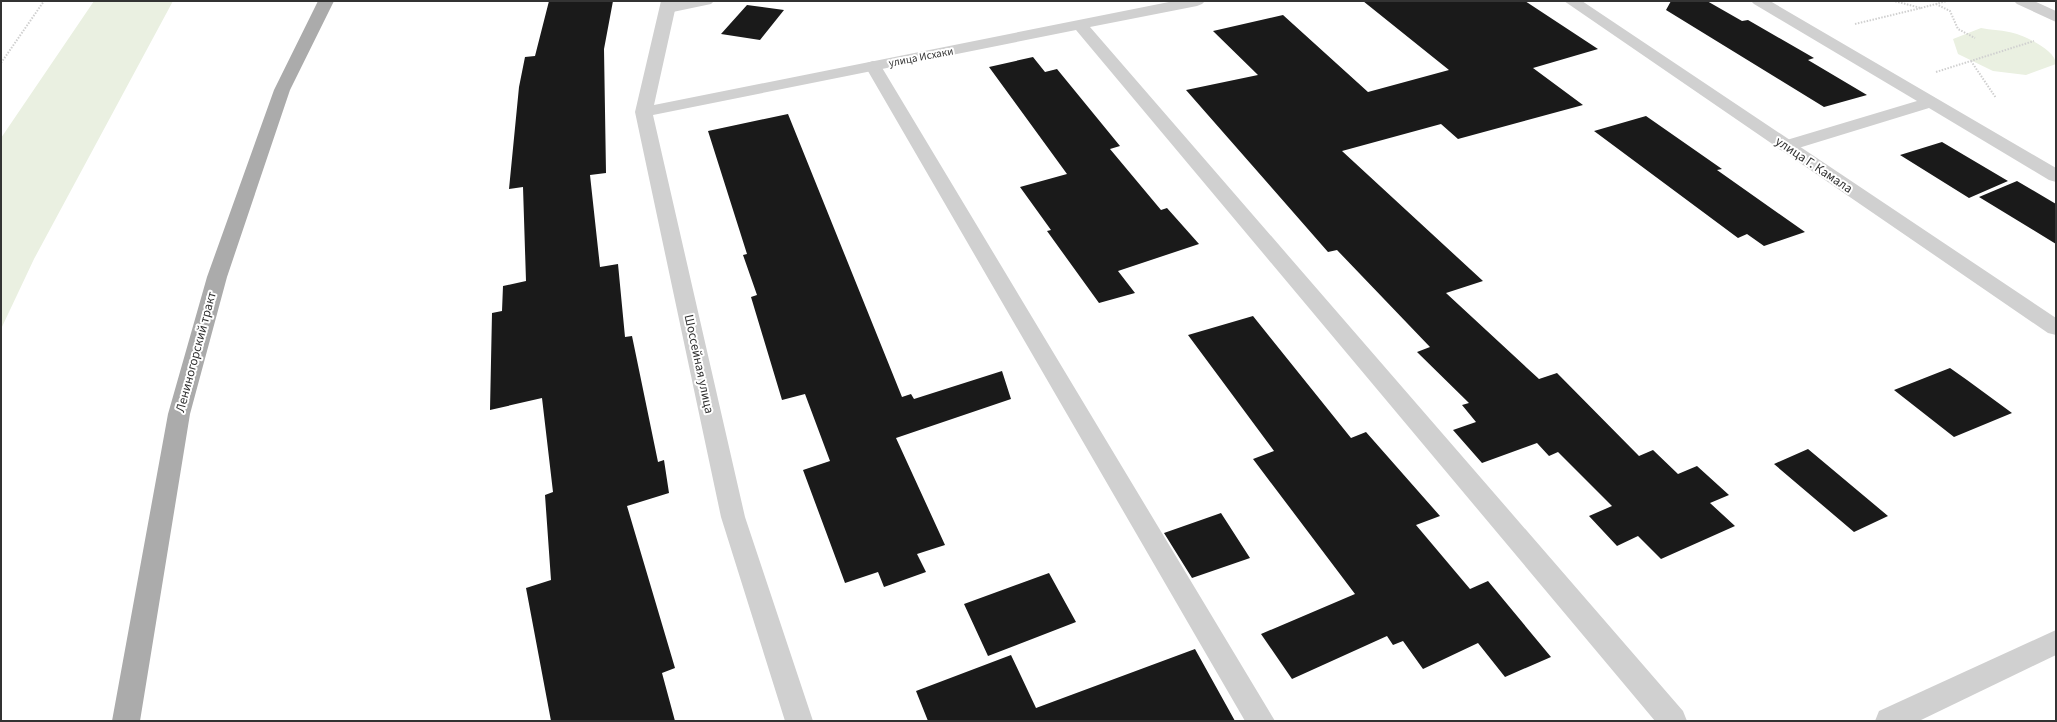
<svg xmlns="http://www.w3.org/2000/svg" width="2057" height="722" viewBox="0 0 2057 722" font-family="'Source Sans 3',sans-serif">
<rect width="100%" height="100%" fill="#fff"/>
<path fill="#eaf0e1" d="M 94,1 L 173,1 L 34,259 L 1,329 L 1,138 Z
M 1981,28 C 1991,30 2000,30 2009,32 C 2022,34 2056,50 2056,64 L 2026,75 L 1993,71 L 1958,54 L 1953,39 Z"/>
<path fill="#1a1a1a" d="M 549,1 L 613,1 L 604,49 L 606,173 L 590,175 L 600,267 L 618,264 L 625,337 L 632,336 L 658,462 L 664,460 L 669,493 L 627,506 L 675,668 L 662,673 L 675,721 L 551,721 L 526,588 L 551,580 L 545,495 L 553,492 L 542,398 L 490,410 L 492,313 L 502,311 L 503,286 L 526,281 L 523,187 L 509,189 L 519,87 L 525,57 L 535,56 Z
M 1363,1 L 1525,1 L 1598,49 L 1533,68 L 1583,105 L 1458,139 L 1441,124 L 1342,151 L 1483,281 L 1446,293 L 1539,379 L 1557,373 L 1639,456 L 1653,450 L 1678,474 L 1697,466 L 1729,495 L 1710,503 L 1735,526 L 1661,559 L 1638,536 L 1617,546 L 1589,516 L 1612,506 L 1558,452 L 1549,456 L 1537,443 L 1482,463 L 1453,430 L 1476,422 L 1462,405 L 1469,403 L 1417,352 L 1430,347 L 1337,250 L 1328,252 L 1186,90 L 1258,75 L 1213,31 L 1283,15 L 1368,92 L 1449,70 Z
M 1671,1 L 1707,1 L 1742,21 L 1748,20 L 1814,58 L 1808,60 L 1867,95 L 1824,107 L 1666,10 Z
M 747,5 L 784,10 L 760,40 L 721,34 Z
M 1033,57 L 1045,72 L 1057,69 L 1120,146 L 1110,149 L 1161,210 L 1167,208 L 1199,244 L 1118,271 L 1135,293 L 1099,303 L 1047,231 L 1051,230 L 1020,187 L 1067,174 L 989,67 Z
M 788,114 L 902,397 L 911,394 L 914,399 L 1002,371 L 1011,399 L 896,438 L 945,545 L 917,554 L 926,572 L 884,587 L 878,572 L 845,583 L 803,470 L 830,461 L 805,394 L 782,400 L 751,297 L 757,295 L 743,255 L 747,254 L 708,131 Z
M 1646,116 L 1722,169 L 1717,170 L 1805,232 L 1764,246 L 1747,234 L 1738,238 L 1594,131 Z
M 1942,142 L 2008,181 L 1969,198 L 1900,155 Z
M 2017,181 L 2056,204 L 2056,244 L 1979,197 Z
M 1253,316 L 1351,438 L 1366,432 L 1440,516 L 1416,525 L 1470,589 L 1488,581 L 1551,657 L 1505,677 L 1478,643 L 1423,669 L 1403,641 L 1393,645 L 1387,636 L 1292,679 L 1261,634 L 1355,594 L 1253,459 L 1274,451 L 1188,335 Z
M 1950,368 L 1967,380 L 2012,413 L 1954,437 L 1894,390 Z
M 1808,449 L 1888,516 L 1854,532 L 1774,464 Z
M 1221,513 L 1250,558 L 1192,578 L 1164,533 Z
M 1049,573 L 1076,622 L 988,656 L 964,604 Z
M 1195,649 L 1235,721 L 928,721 L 916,691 L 1011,655 L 1036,708 Z"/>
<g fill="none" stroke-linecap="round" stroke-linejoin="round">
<path stroke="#d0d0d0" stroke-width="2" stroke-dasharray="1.5 1.5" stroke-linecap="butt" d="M 1936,4 L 1950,11 L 1958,29 L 1975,38
M 1921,8 L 1947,1
M 1855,24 L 1921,8 L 1894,1
M 1971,61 L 1996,98
M 1,63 L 44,1
M 1936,72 L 2034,41"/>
<path fill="#d0d0d0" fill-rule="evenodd" d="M 681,1 L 714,1 L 711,4 L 668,13 L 663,11 L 660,8 L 663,5 Z
M 1751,1 L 1770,1 L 2056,168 L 2056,182 L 2049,180 L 1929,108 L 1792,150 L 1786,151 L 1780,150 L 1777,146 L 1780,142 L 1917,101 L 1754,4 Z
M 873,61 L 879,63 L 881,66 L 1275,721 L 1245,721 L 865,66 L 867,63 Z"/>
<path fill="#d0d0d0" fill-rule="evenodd" d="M 661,1 L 677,1 L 654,105 L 1174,1 L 1205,1 L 1202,4 L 1197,6 L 1090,27 L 1683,711 L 1687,721 L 1655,721 L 1076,30 L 653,115 L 745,517 L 813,721 L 785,721 L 721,517 L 635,112 Z
M 1564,1 L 1582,1 L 2056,318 L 2056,335 L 2048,333 Z
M 2014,1 L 2034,1 L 2056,11 L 2056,22 L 2017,4 Z"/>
<path fill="#d0d0d0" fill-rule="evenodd" d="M 2056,630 L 2056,655 L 1919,721 L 1875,721 L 1879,711 Z"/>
<path fill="#ababab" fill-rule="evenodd" d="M 318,1 L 334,1 L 290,90 L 227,277 L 190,414 L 140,721 L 112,721 L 168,414 L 207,277 L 274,90 Z"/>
</g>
<g text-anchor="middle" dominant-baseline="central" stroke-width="4" stroke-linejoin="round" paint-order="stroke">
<g font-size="11" fill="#333" stroke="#fff">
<text transform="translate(921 57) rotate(-11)">улица Исхаки</text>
</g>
<g font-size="13" fill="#333" stroke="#fff">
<text transform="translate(1814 165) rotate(34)">улица Г. Камала</text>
<text transform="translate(196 352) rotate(-75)">Лениногорский тракт</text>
<text transform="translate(699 364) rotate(78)">Шоссейная улица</text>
</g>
</g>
<rect width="2057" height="722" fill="none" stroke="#333333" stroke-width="4"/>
</svg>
